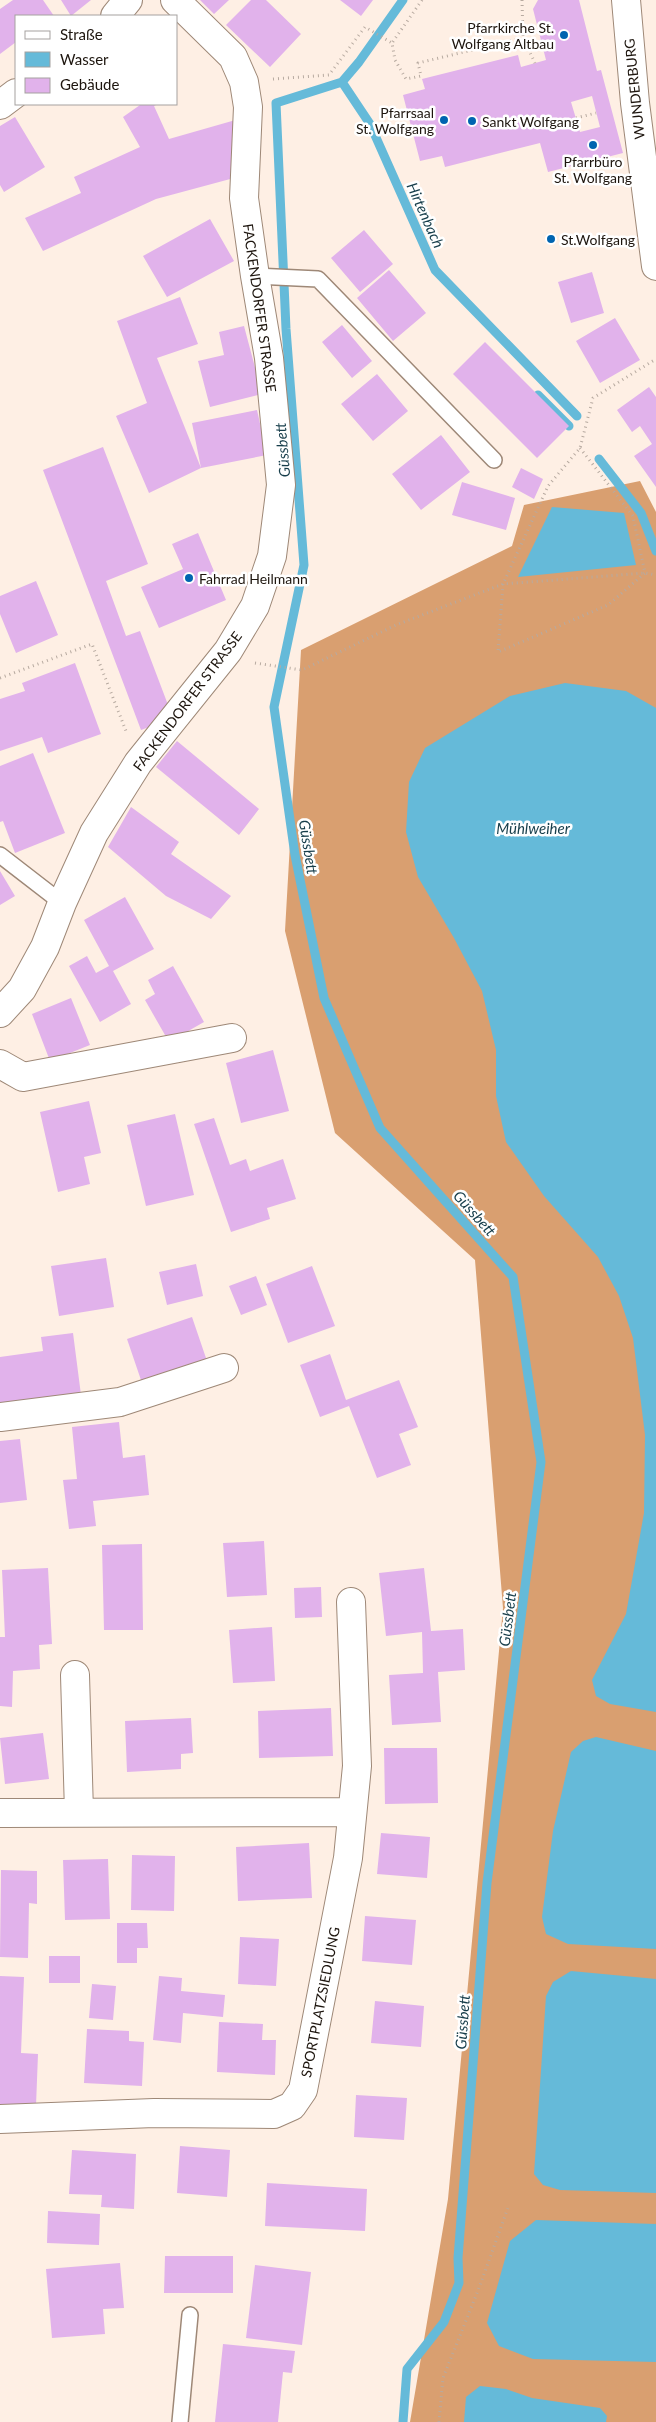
<svg xmlns="http://www.w3.org/2000/svg" width="656" height="2422" viewBox="0 0 656 2422" font-family="Lato,sans-serif">
<rect width="100%" height="100%" fill="#feefe4"/>
<path fill="#d99f70" d="M 640,481 L 656,512 L 656,2422 L 410,2422 L 448,2199 L 503,1608 L 475,1260 L 335,1133 L 285,931 L 301,650 L 512,546 L 524,505 Z"/>
<path fill="#65bad9" d="M 552,507 L 624,513 L 636,565 L 518,577 Z
M 565,683 L 626,691 L 656,708 L 656,1712 L 610,1704 L 596,1696 L 592,1680 L 626,1614 L 644,1513 L 645,1435 L 633,1338 L 619,1296 L 598,1257 L 544,1196 L 506,1142 L 496,1096 L 496,1050 L 482,991 L 454,938 L 418,877 L 406,832 L 409,782 L 425,748 L 510,696 Z
M 596,1737 L 656,1751 L 656,1949 L 568,1944 L 546,1934 L 542,1917 L 553,1831 L 571,1752 L 583,1741 Z
M 571,1971 L 656,1979 L 656,2193 L 560,2190 L 543,2185 L 534,2174 L 546,1996 L 553,1982 Z
M 536,2220 L 656,2224 L 656,2362 L 533,2359 L 499,2346 L 487,2323 L 510,2241 Z
M 480,2386 L 506,2389 L 532,2398 L 600,2408 L 607,2416 L 606,2422 L 464,2422 L 466,2397 Z"/>
<g fill="none" stroke-linecap="round" stroke-linejoin="round">
<path stroke="#65bad9" stroke-width="9" d="M 342,82 L 276,103 L 286,329 L 304,565 L 274,707 L 295,855 L 324,998 L 380,1128 L 513,1277 L 541,1462 L 487,1883 L 458,2258 L 459,2283 L 444,2322 L 407,2369 L 403,2422
M 342,82 L 370,124 L 435,270 L 577,416
M 342,82 L 359,62 L 403,0
M 538,395 L 569,426
M 599,459 L 641,513 L 656,551"/>
</g>
<path fill="#e1b2eb" fill-rule="evenodd" d="M 13,0 L 43,0 L 54,16 L 16,16 L 16,42 L 0,54 L 0,9 Z
M 61,0 L 91,0 L 71,16 Z
M 200,0 L 229,0 L 214,14 Z
M 251,0 L 266,0 L 301,34 L 270,67 L 226,25 Z
M 340,0 L 373,0 L 361,16 Z
M 538,0 L 579,0 L 597,71 L 601,70 L 623,153 L 548,172 L 540,143 L 445,167 L 442,156 L 420,161 L 403,95 L 425,89 L 422,79 L 518,55 L 521,67 L 546,60 L 533,9 ZM 592,96 L 600,127 L 580,132 L 571,102 Z
M 139,104 L 158,104 L 154,106 L 169,139 L 239,119 L 234,178 L 156,199 L 43,251 L 25,218 L 81,193 L 74,177 L 140,147 L 123,117 L 140,105 Z
M 15,117 L 45,167 L 4,192 L 0,185 L 0,126 Z
M 210,219 L 234,261 L 167,297 L 143,256 Z
M 364,230 L 393,264 L 360,292 L 331,258 Z
M 389,270 L 426,313 L 393,341 L 357,298 Z
M 592,272 L 604,313 L 571,323 L 558,282 Z
M 180,297 L 198,344 L 157,358 L 201,468 L 192,423 L 257,410 L 267,455 L 201,468 L 149,493 L 116,416 L 147,403 L 117,321 Z
M 615,318 L 640,360 L 600,383 L 576,341 Z
M 342,325 L 372,361 L 352,378 L 322,342 Z
M 244,326 L 262,394 L 210,407 L 198,361 L 224,355 L 219,332 Z
M 485,342 L 569,426 L 537,458 L 453,374 Z
M 377,374 L 408,411 L 373,441 L 341,404 Z
M 649,387 L 656,397 L 656,487 L 634,456 L 652,444 L 640,426 L 632,432 L 617,410 Z
M 441,435 L 470,472 L 421,510 L 392,474 Z
M 103,447 L 148,564 L 106,581 L 126,636 L 140,631 L 173,718 L 141,730 L 43,470 Z
M 521,468 L 543,479 L 534,499 L 512,487 Z
M 462,482 L 515,498 L 506,530 L 452,515 Z
M 198,533 L 226,600 L 159,628 L 141,587 L 183,569 L 172,544 Z
M 36,581 L 58,635 L 16,653 L 0,614 L 0,596 Z
M 75,663 L 101,734 L 48,753 L 42,737 L 0,751 L 0,699 L 25,691 L 22,683 Z
M 177,741 L 259,809 L 239,835 L 156,767 Z
M 33,753 L 65,833 L 15,853 L 3,821 L 0,822 L 0,766 Z
M 131,807 L 179,842 L 171,854 L 231,896 L 211,919 L 166,896 L 108,847 Z
M 0,871 L 15,896 L 0,905 Z
M 125,897 L 154,949 L 113,971 L 131,1004 L 100,1022 L 69,966 L 87,956 L 96,973 L 109,966 L 84,920 Z
M 173,966 L 204,1022 L 169,1042 L 145,1000 L 155,994 L 148,980 Z
M 71,998 L 90,1045 L 50,1061 L 32,1014 Z
M 273,1050 L 289,1111 L 241,1123 L 226,1063 Z
M 89,1101 L 101,1153 L 84,1157 L 90,1184 L 58,1192 L 40,1112 Z
M 175,1114 L 194,1195 L 146,1206 L 127,1125 Z
M 214,1118 L 230,1165 L 246,1159 L 250,1171 L 283,1159 L 296,1199 L 267,1208 L 270,1219 L 231,1232 L 194,1124 Z
M 106,1258 L 114,1307 L 59,1316 L 51,1266 Z
M 196,1264 L 203,1296 L 167,1305 L 159,1272 Z
M 312,1266 L 335,1326 L 288,1343 L 266,1284 Z
M 256,1276 L 267,1305 L 241,1315 L 229,1286 Z
M 192,1317 L 207,1361 L 142,1383 L 127,1339 Z
M 73,1333 L 81,1395 L 0,1406 L 0,1357 L 43,1351 L 41,1337 Z
M 330,1354 L 346,1400 L 399,1380 L 418,1427 L 399,1434 L 411,1465 L 377,1478 L 349,1406 L 320,1417 L 300,1365 Z
M 119,1422 L 123,1458 L 145,1455 L 149,1495 L 93,1501 L 96,1526 L 69,1529 L 63,1480 L 77,1479 L 72,1427 Z
M 20,1439 L 27,1500 L 0,1503 L 0,1441 Z
M 264,1541 L 267,1595 L 227,1597 L 223,1543 Z
M 142,1544 L 143,1630 L 104,1630 L 102,1545 Z
M 48,1568 L 52,1644 L 39,1645 L 40,1669 L 13,1671 L 12,1707 L 0,1706 L 0,1637 L 5,1637 L 2,1570 Z
M 424,1568 L 431,1631 L 463,1629 L 465,1670 L 438,1672 L 441,1722 L 392,1725 L 389,1675 L 423,1673 L 422,1632 L 386,1636 L 379,1573 Z
M 321,1587 L 322,1617 L 295,1618 L 294,1588 Z
M 272,1627 L 275,1681 L 233,1683 L 229,1630 Z
M 331,1708 L 333,1756 L 259,1758 L 258,1711 Z
M 191,1718 L 193,1753 L 181,1754 L 181,1769 L 127,1772 L 125,1721 Z
M 43,1733 L 49,1779 L 5,1784 L 0,1738 Z
M 384,1748 L 437,1748 L 438,1803 L 385,1804 Z
M 381,1833 L 430,1837 L 427,1878 L 377,1874 Z
M 309,1843 L 312,1898 L 238,1901 L 236,1847 Z
M 132,1855 L 175,1856 L 174,1911 L 131,1910 Z
M 108,1859 L 110,1919 L 65,1920 L 63,1860 Z
M 1,1870 L 37,1871 L 37,1904 L 29,1903 L 28,1958 L 0,1957 Z
M 365,1916 L 416,1920 L 412,1965 L 362,1961 Z
M 117,1923 L 147,1923 L 148,1948 L 137,1948 L 137,1963 L 117,1963 Z
M 240,1937 L 279,1939 L 276,1986 L 238,1984 Z
M 49,1956 L 80,1956 L 80,1983 L 49,1983 Z
M 0,1976 L 24,1977 L 21,2053 L 38,2054 L 36,2106 L 0,2105 Z
M 159,1976 L 182,1978 L 181,1991 L 225,1995 L 223,2017 L 183,2013 L 181,2043 L 153,2040 Z
M 92,1984 L 116,1986 L 113,2020 L 89,2018 Z
M 375,2001 L 424,2006 L 421,2047 L 371,2043 Z
M 219,2022 L 263,2024 L 262,2040 L 276,2040 L 275,2075 L 217,2072 Z
M 87,2029 L 129,2031 L 129,2041 L 144,2042 L 142,2086 L 84,2083 Z
M 356,2095 L 407,2098 L 404,2140 L 354,2137 Z
M 180,2146 L 230,2150 L 227,2197 L 177,2193 Z
M 72,2150 L 136,2154 L 134,2209 L 101,2207 L 102,2195 L 69,2194 Z
M 267,2183 L 367,2189 L 365,2231 L 265,2226 Z
M 48,2211 L 100,2214 L 99,2245 L 47,2243 Z
M 165,2256 L 233,2256 L 233,2293 L 164,2293 Z
M 120,2263 L 124,2308 L 103,2309 L 105,2334 L 52,2338 L 46,2269 Z
M 255,2265 L 311,2272 L 302,2345 L 246,2338 Z
M 223,2344 L 295,2351 L 292,2373 L 283,2372 L 278,2422 L 215,2422 Z"/>
<g fill="none" stroke-linecap="round" stroke-linejoin="round">
<g stroke="#9e8877" stroke-width="18">
<path id="service" d="M 255,276 L 318,279 L 494,460
M 0,855 L 62,903
M 180,2422 L 190,2315"/>
</g>
<g stroke="#9e8877" stroke-width="30">
<path id="minor" d="M 626,0 L 635,103 L 656,266
M 115,16 L 128,0
M 0,105 L 16,93
M 0,1013 L 22,989 L 45,947 L 62,903 L 94,833 L 138,763 L 228,651 L 255,606 L 272,556 L 281,485 L 269,358 L 255,276 L 244,198 L 248,107 L 244,82 L 233,57 L 175,0
M 0,1064 L 23,1077 L 232,1038
M 0,1417 L 120,1402 L 224,1368
M 75,1675 L 79,1812
M 0,1813 L 352,1812
M 0,2119 L 154,2113 L 274,2114 L 292,2106 L 303,2090 L 348,1858 L 357,1766 L 351,1602"/>
</g>
<path stroke="#b7aaa0" stroke-width="3" stroke-dasharray="1 4" stroke-linecap="butt" d="M 422,0 L 392,43 L 395,60 L 406,79 L 421,76 L 418,63 L 523,38
M 522,0 L 523,38 L 535,63
M 273,79 L 329,75 L 365,27 L 392,43
M 576,118 L 596,113
M 580,448 L 633,516 L 645,573 L 608,605 L 498,652 L 503,584 L 645,573 L 656,575
M 255,663 L 302,670 L 396,625 L 503,584 L 548,486 L 580,448 L 593,398 L 656,359
M 0,678 L 92,644 L 126,731
M 439,2422 L 443,2378 L 479,2288 L 509,2205"/>
<use href="#service" stroke="#fff" stroke-width="15"/>
<use href="#minor" stroke="#fff" stroke-width="28"/>
</g>
<g fill="#0064b0" stroke="#fff" stroke-width="2">
<circle cx="564" cy="35" r="5"/>
<circle cx="444" cy="120" r="5"/>
<circle cx="472" cy="121" r="5"/>
<circle cx="593" cy="145" r="5"/>
<circle cx="551" cy="239" r="5"/>
<circle cx="189" cy="578" r="5"/>
</g>
<g text-anchor="middle" dominant-baseline="central" stroke-width="5" stroke-linejoin="round" paint-order="stroke">
<g font-size="14" fill="#1d150e" stroke="#fff" text-anchor="start">
<text x="554" y="27" text-anchor="end">Pfarrkirche St.<tspan x="554" dy="16">Wolfgang Altbau</tspan></text>
<text x="434" y="112" text-anchor="end">Pfarrsaal<tspan x="434" dy="16">St. Wolfgang</tspan></text>
<text x="482" y="121">Sankt Wolfgang</text>
<text x="593" y="161" text-anchor="middle">Pfarrbüro<tspan x="593" dy="16">St. Wolfgang</tspan></text>
<text x="561" y="239">St.Wolfgang</text>
<text x="199" y="578">Fahrrad Heilmann</text>
</g>
<g font-size="14" fill="#1d150e" stroke="#fff">
<text transform="translate(634 89) rotate(-96)">WUNDERBURG</text>
<text transform="translate(260 308) rotate(82)">FACKENDORFER STRASSE</text>
<text transform="translate(187 701) rotate(-53)">FACKENDORFER STRASSE</text>
<text transform="translate(320 2002) rotate(-79)">SPORTPLATZSIEDLUNG</text>
</g>
<g font-size="15" font-style="italic" fill="#163d4a" stroke="#fff">
<text transform="translate(426 215) rotate(66)">Hirtenbach</text>
<text transform="translate(282 450) rotate(-95)">Güssbett</text>
<text x="533" y="828">Mühlweiher</text>
<text transform="translate(309 847) rotate(81)">Güssbett</text>
<text transform="translate(475 1213) rotate(48)">Güssbett</text>
<text transform="translate(507 1619) rotate(-83)">Güssbett</text>
<text transform="translate(462 2022) rotate(-86)">Güssbett</text>
</g>
</g>
<rect x="15" y="15" width="162" height="90" fill="#ffffff" stroke="#a5a19f"/>
<rect x="25" y="31" width="25" height="8" fill="#ffffff" stroke="#a5a19f"/>
<text x="60" y="40" font-size="15" fill="#1d150e">Straße</text>
<rect x="25" y="52" width="25" height="15" fill="#65bad9" stroke="#a5a19f"/>
<text x="60" y="65" font-size="15" fill="#1d150e">Wasser</text>
<rect x="25" y="78" width="25" height="15" fill="#e1b2eb" stroke="#a5a19f"/>
<text x="60" y="90" font-size="15" fill="#1d150e">Gebäude</text>
</svg>
